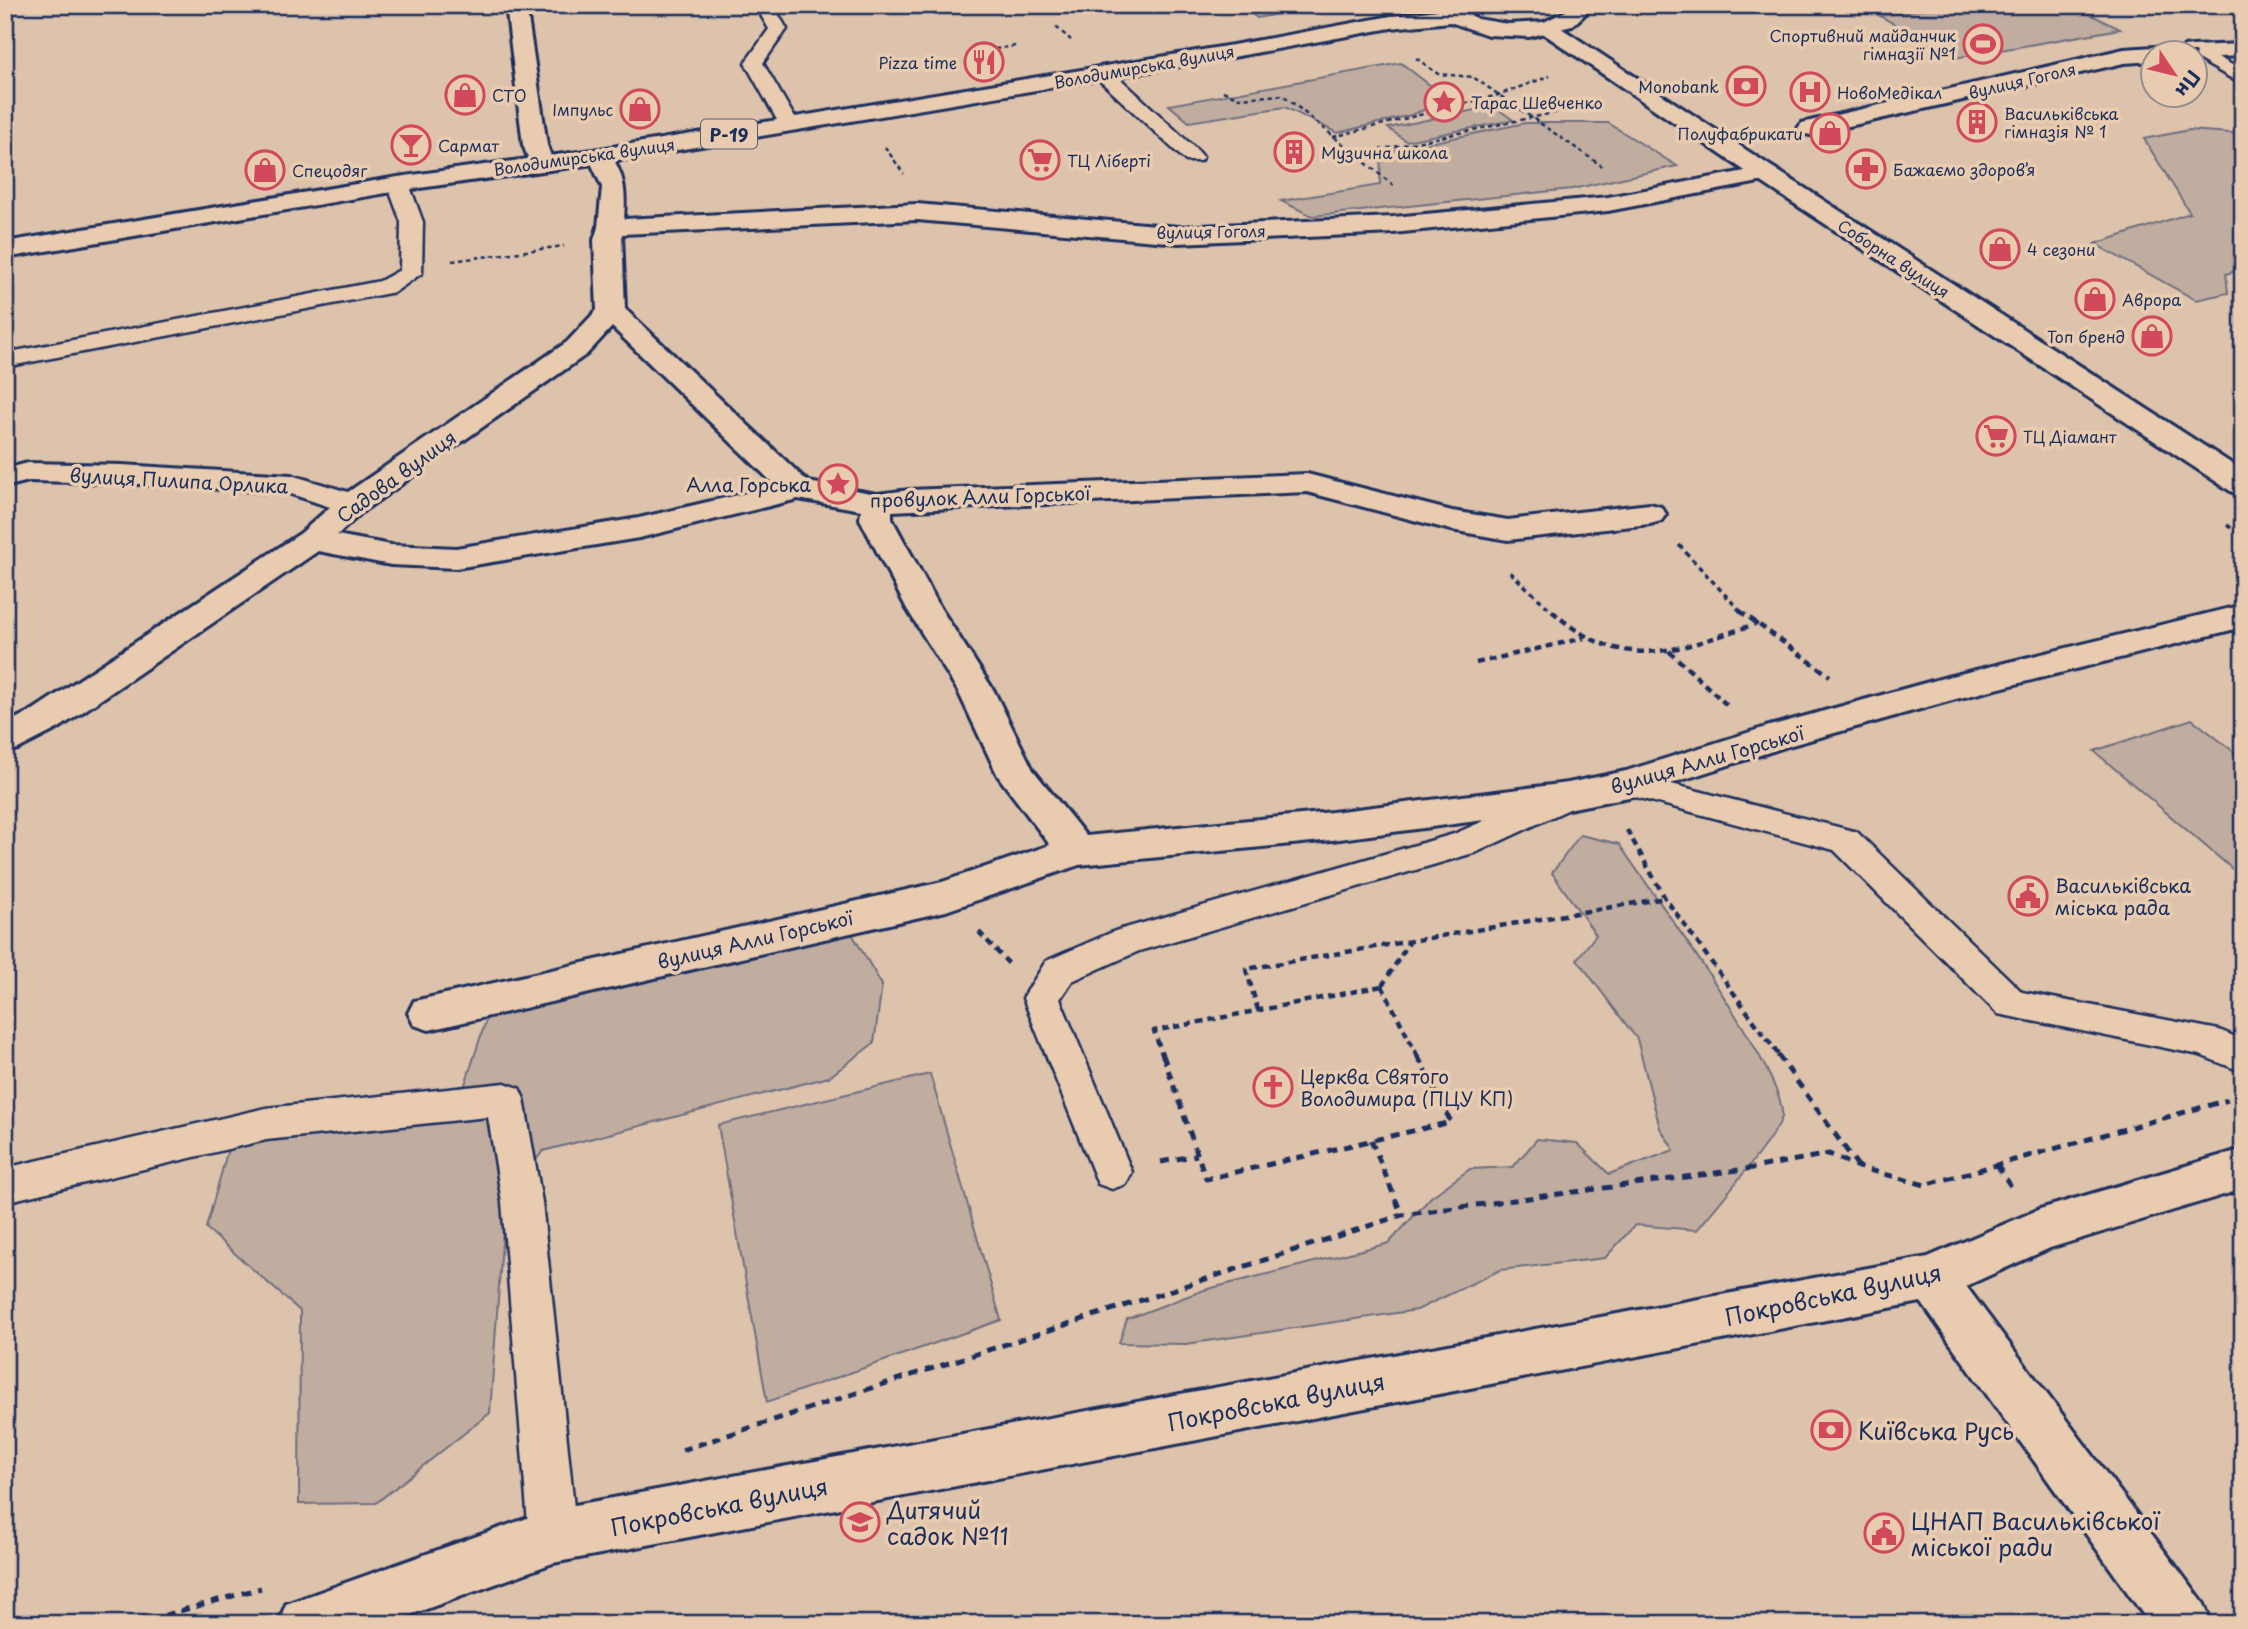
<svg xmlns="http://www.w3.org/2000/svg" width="2248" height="1629" viewBox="0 0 2248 1629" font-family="'Playpen Sans',sans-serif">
<rect width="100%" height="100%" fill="#ddc3ab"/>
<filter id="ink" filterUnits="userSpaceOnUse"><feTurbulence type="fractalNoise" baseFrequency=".0143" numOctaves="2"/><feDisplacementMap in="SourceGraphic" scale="14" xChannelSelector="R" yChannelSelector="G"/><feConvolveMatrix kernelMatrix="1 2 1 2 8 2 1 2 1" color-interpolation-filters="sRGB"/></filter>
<g filter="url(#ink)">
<path fill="#c0ada0" stroke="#6e6e7f" stroke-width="2" d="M 1240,5 L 1329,5 L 1257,18 Z
M 1946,5 L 2072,5 L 2120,29 L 1955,58 L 1880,16 Z
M 1401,63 L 1440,93 L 1444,102 L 1411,115 L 1337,133 L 1285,107 L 1189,122 L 1169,105 Z
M 1494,106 L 1513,120 L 1406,141 L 1388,128 Z
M 1525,123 L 1608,123 L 1677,166 L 1572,189 L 1312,216 L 1281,201 L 1380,185 L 1381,153 Z
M 2189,130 L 2243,134 L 2243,269 L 2226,274 L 2228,293 L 2196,300 L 2095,244 L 2190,213 L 2144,139 Z
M 2192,719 L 2243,759 L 2243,878 L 2094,751 Z
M 1580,835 L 1619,844 C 1649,889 1787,1074 1782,1116 C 1781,1131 1711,1213 1697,1230 L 1635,1225 L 1605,1258 L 1500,1270 L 1417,1310 L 1186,1344 L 1119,1343 L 1127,1319 L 1204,1290 L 1389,1243 L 1431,1197 L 1470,1169 L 1513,1167 L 1537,1139 L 1577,1143 L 1609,1174 L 1674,1150 L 1660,1128 L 1637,1039 L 1577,959 L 1596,935 L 1552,873 Z
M 848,927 L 882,985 L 874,1043 L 829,1077 L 543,1151 L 505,1200 L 490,1413 L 376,1503 L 299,1504 L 300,1311 L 206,1228 L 228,1149 L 344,1123 L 397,1127 L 461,1097 L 488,1014 Z
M 930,1074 L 1001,1320 L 767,1402 L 718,1125 Z"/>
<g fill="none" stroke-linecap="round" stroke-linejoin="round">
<g stroke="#1b2f5e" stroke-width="5">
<path id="lane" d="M 755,5 L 773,5 L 787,29 L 763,63 L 799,125 L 796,129 L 782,129 L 745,63 L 769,29 Z
M 2198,46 L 2243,71 L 2243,85 L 2196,58 L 2196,52 L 2189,52 Z
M 1103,67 L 1110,69 L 1200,153 L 1203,157 L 1200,161 L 1186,161 L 1096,77 L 1093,73 Z
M 398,178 L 405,180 L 409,184 L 423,222 L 422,273 L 395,292 L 5,367 L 5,353 L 380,281 L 400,270 L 401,222 L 387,184 L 391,180 Z
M 1629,773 L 1857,832 L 2022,992 L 2219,1030 L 2243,1040 L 2243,1072 L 2200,1055 L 1998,1014 L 1834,850 L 1617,792 L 1613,784 L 1617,776 Z
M 1568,784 L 1580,788 L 1584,796 L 1580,804 L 1477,852 L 1139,951 L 1072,981 L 1060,999 L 1132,1172 L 1126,1184 L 1112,1189 L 1098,1184 L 1023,998 L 1046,961 L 1115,931 L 1454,834 Z
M 505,1083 L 519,1088 L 524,1099 L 542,1202 L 577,1536 L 570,1553 L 553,1560 L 536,1553 L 529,1536 L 502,1202 L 488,1117 L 266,1140 L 5,1202 L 5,1168 L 266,1108 Z"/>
</g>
<g stroke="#1b2f5e" stroke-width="6">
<path id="street" d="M 506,5 L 526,5 L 547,145 L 553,162 L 550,167 L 541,169 L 532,167 L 523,145 Z
M 2243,44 L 2243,56 L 2196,58 L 2196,52 L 2181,52 L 2184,47 L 2192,46 Z
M 2154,47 L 2164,52 L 2154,52 L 2154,61 L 2124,63 L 1810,135 L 1802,133 L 1798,128 L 1802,123 L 1810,121 L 2124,49 Z
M 600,149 L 608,151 C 625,175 626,191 624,219 L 917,204 L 1179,227 L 1393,217 L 1608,197 L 1766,167 L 1775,169 L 1778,174 L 1775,179 L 1608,211 L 1393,233 L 1179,243 L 917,220 L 622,234 L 625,309 L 808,482 L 877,494 L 910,490 L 1307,474 L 1452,511 L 1508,520 L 1650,504 L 1661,507 L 1666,514 L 1661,521 L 1650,524 L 1508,540 L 1451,530 L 1307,492 L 892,511 L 892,519 L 941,609 L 994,691 L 1033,770 L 1086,836 L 1332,812 L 1568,783 L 1626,771 L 1766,727 L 1947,677 L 2243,605 L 2243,627 L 1956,699 L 1788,746 L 1629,797 L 1568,809 L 1332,840 L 1079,865 L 946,911 L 429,1030 L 414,1025 L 408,1013 L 414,1001 L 942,882 L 1050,845 L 998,776 L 958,691 L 907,609 L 860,519 L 861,510 L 798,499 L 639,538 L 456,568 L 391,565 L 318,551 L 59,728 L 18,749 L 5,752 L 5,724 L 33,710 L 301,533 L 330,507 L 288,493 L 122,483 L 29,481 L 5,487 L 5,469 L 28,463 L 122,465 L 291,475 L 348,492 L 567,342 L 597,310 L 594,240 L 598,227 L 602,187 L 588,156 L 592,151 ZM 612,327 L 776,486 L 639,518 L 456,548 L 391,545 L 337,535 L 363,511 L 587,354 Z
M 2243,1149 L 2243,1189 L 2050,1248 L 1966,1286 L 2204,1604 L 2212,1624 L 2150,1624 L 1921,1302 L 553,1563 L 385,1624 L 278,1624 L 286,1604 L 553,1509 L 1928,1257 L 2040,1209 Z"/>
</g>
<g stroke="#1b2f5e" stroke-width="6">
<path id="secondary" d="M 1548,22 L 1555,24 L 1775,169 L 2243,471 L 2243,494 L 2232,492 L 1757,179 L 1541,32 L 1537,28 L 1541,24 Z"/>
</g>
<g stroke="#1b2f5e" stroke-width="6">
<path id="primary" d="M 1434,5 L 1456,5 L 1477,19 L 1508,24 L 1544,22 L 1566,11 L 1566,5 L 1586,5 L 1586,13 L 1572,26 L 1529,37 L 1488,35 L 1450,22 L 1391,28 L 1233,57 L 600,163 L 398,191 L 5,258 L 5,242 L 398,177 L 600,149 L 1233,45 L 1391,16 L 1438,10 Z"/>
</g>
<path stroke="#1b2f5e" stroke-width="2.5" stroke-dasharray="4.5 3.5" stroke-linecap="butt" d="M 1222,5 L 1232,13
M 1056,27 L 1071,40
M 971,48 L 989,50 L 1015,46
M 1416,58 L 1438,74 L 1473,77 L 1602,166
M 1223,91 L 1239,98 L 1283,95 L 1394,186
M 1333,137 L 1498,95 L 1550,76
M 885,147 L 904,174
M 1356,155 L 1591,105
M 452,261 L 564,246"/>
<path stroke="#1b2f5e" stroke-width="3.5" stroke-dasharray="5 4.5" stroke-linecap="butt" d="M 2227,525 L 2243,537
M 1679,545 L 1742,613
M 1510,572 L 1554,613"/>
<path stroke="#1b2f5e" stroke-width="4.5" stroke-dasharray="7 5" stroke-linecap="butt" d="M 1552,611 C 1624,676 1677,650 1758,623
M 1740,611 L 1830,676
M 1669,651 L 1729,707
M 1476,663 L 1584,638
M 1627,830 L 1665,898 L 1780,1057
M 979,932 L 1009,964
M 1382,986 L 1418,1057
M 1382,986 L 1410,941
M 1258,1010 L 1246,969 L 1665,898
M 1163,1057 L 1154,1031 L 1382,986"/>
<path stroke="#1b2f5e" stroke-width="5" stroke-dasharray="9 7" stroke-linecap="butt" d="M 1163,1055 L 1206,1179 L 1451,1122 L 1417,1055
M 1778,1055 L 1858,1166
M 1371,1140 L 1402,1215
M 1161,1162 L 1197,1155
M 1997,1165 L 2012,1188
M 682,1450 L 1402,1215 L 1753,1168 L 1829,1154 L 1858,1167 L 1925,1185 L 2228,1100
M 134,1624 L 261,1588"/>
<use href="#lane" fill="#e9ccb0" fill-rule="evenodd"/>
<use href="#street" fill="#e9ccb0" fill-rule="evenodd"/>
<use href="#secondary" fill="#e9ccb0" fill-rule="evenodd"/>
<use href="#primary" fill="#e9ccb0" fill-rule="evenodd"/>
</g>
</g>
<defs>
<g id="stadium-ring" transform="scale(2.0125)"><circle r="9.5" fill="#e9ccb0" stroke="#d1495b" stroke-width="1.5"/><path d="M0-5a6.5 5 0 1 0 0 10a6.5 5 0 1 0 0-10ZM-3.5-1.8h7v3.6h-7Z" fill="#d1495b"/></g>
<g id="restaurant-ring" transform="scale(2.0125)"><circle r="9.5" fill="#e9ccb0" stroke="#d1495b" stroke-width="1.5"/><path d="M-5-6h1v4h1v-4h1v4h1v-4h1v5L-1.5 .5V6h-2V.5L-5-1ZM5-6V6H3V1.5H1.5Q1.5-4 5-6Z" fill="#d1495b"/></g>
<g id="bank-ring" transform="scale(2.0125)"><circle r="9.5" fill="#e9ccb0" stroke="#d1495b" stroke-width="1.5"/><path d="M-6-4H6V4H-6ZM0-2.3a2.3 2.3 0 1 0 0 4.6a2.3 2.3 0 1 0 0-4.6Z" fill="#d1495b"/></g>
<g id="hospital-ring" transform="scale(2.0125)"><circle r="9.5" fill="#e9ccb0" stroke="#d1495b" stroke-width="1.5"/><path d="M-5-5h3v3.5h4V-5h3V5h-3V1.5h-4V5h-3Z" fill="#d1495b"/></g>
<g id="shop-ring" transform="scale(2.0125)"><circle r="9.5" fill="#e9ccb0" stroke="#d1495b" stroke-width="1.5"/><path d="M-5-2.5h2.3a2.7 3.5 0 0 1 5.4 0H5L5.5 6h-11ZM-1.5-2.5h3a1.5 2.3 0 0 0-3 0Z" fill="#d1495b"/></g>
<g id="sight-ring" transform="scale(2.0125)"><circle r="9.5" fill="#e9ccb0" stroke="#d1495b" stroke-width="1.5"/><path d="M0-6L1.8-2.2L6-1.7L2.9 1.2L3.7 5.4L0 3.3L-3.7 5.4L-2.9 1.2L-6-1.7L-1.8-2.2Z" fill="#d1495b"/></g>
<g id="building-ring" transform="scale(2.0125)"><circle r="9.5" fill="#e9ccb0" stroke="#d1495b" stroke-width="1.5"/><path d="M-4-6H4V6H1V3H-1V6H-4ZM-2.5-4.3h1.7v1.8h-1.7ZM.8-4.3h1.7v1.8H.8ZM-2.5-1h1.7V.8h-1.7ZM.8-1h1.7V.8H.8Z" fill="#d1495b"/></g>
<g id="bar-ring" transform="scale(2.0125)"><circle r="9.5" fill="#e9ccb0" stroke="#d1495b" stroke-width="1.5"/><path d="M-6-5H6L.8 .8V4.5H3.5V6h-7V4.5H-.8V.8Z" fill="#d1495b"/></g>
<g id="supermarket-ring" transform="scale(2.0125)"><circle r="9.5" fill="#e9ccb0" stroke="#d1495b" stroke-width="1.5"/><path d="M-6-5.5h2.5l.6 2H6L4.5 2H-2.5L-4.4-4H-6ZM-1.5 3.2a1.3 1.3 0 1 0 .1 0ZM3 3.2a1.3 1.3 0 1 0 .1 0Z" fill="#d1495b"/></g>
<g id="pharmacy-ring" transform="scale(2.0125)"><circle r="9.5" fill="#e9ccb0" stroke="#d1495b" stroke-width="1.5"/><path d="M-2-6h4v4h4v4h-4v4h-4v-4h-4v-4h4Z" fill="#d1495b"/></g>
<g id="civic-ring" transform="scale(2.0125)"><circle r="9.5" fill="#e9ccb0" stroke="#d1495b" stroke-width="1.5"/><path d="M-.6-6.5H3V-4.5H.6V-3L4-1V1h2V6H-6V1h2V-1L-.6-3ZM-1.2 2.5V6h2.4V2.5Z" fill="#d1495b"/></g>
<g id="church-ring" transform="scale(2.0125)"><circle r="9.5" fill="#e9ccb0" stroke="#d1495b" stroke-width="1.5"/><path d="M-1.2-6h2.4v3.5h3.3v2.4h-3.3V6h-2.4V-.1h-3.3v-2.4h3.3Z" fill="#d1495b"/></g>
<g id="school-ring" transform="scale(2.0125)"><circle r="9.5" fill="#e9ccb0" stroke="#d1495b" stroke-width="1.5"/><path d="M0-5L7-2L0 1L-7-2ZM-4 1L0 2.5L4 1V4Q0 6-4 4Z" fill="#d1495b"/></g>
</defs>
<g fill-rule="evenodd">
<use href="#stadium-ring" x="1983" y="44"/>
<use href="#restaurant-ring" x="984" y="62"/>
<use href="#bank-ring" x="1746" y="86"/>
<use href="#hospital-ring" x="1810" y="92"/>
<use href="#shop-ring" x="465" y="95"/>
<use href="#sight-ring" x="1444" y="102"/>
<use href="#shop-ring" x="640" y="109"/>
<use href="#building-ring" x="1977" y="122"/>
<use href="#shop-ring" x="1830" y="133"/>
<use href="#bar-ring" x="411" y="145"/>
<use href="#building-ring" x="1294" y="152"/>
<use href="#supermarket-ring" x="1040" y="160"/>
<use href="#pharmacy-ring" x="1866" y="169"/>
<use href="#shop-ring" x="265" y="170"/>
<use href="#shop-ring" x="2000" y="249"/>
<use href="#shop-ring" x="2095" y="299"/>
<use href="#shop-ring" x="2152" y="336"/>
<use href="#supermarket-ring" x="1996" y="436"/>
<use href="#sight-ring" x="838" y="484"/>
<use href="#civic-ring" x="2028" y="896"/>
<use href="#church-ring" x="1273" y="1087"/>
<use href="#bank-ring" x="1831" y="1430"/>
<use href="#school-ring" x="860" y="1522"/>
<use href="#civic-ring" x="1884" y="1533"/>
</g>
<g text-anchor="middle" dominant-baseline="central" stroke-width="7" stroke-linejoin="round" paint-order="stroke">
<g font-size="16" fill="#1b2f5e" stroke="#e9ccb0" text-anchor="start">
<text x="1956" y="35" text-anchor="end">Спортивний майданчик<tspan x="1956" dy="18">гімназії №1</tspan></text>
<text x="957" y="62" text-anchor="end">Pizza time</text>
<text x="1719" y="86" text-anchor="end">Monobank</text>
<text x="1837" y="92">НовоМедікал</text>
<text x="492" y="95">СТО</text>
<text x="1471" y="102">Тарас Шевченко</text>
<text x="613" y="109" text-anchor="end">Імпульс</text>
<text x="2004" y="113">Васильківська<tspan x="2004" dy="18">гімназія № 1</tspan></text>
<text x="1803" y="133" text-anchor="end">Полуфабрикати</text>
<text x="438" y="145">Сармат</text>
<text x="1321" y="152">Музична школа</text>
<text x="1067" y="160">ТЦ Ліберті</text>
<text x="1893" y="169">Бажаємо здоровʼя</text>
<text x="292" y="170">Спецодяг</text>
<text x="2027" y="249">4 сезони</text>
<text x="2122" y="299">Аврора</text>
<text x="2125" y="336" text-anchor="end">Топ бренд</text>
<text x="2023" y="436">ТЦ Діамант</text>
</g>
<g font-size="16" fill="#1b2f5e" stroke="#e9ccb0">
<text transform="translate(1144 66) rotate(-10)">Володимирська вулиця</text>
<text transform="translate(2022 80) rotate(-13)">вулиця Гоголя</text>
<text transform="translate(584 156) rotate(-8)">Володимирська вулиця</text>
<text transform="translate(1211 231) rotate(-1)">вулиця Гоголя</text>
<text transform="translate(1894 258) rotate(33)">Соборна вулиця</text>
</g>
<rect fill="#e9ccb0" stroke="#595e77" stroke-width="2" x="701" y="119.5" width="56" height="29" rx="5"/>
<g font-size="18" font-weight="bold" fill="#1b2f5e">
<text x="729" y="134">Р-19</text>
</g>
<g font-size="19" fill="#1b2f5e" stroke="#e9ccb0">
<text transform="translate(396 476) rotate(-36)">Садова вулиця</text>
<text transform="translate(179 480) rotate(3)">вулиця Пилипа Орлика</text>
<text transform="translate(980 496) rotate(-2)">провулок Алли Горської</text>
<text transform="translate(1707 759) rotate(-16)">вулиця Алли Горської</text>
<text transform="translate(755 939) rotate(-13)">вулиця Алли Горської</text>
</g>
<g font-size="19" fill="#1b2f5e" stroke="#e9ccb0" text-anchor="start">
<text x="811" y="484" text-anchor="end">Алла Горська</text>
<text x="2055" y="885">Васильківська<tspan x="2055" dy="22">міська рада</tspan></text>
<text x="1300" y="1076">Церква Святого<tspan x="1300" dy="22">Володимира (ПЦУ КП)</tspan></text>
</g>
<g font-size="23" fill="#1b2f5e" stroke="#e9ccb0">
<text transform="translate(1833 1294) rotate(-12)">Покровська вулиця</text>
<text transform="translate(1276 1401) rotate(-11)">Покровська вулиця</text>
<text transform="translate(719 1506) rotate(-11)">Покровська вулиця</text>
</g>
<g font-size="23" fill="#1b2f5e" stroke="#e9ccb0" text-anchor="start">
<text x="1858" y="1430">Київська Русь</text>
<text x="887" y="1509">Дитячий<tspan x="887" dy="26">садок №11</tspan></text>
<text x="1911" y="1520">ЦНАП Васильківської<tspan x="1911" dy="26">міської ради</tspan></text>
</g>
</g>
<rect width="2248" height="1629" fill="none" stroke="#e9ccb0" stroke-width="28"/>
<rect x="14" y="14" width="2220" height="1601" fill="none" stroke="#1b2f5e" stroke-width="2.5" filter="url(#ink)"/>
<g transform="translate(2174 74) rotate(125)"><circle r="33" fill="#e9ccb0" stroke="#978d8f" stroke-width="2"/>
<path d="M0-5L12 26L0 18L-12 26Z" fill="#d1495b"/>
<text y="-10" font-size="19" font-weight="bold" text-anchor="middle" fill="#1b2f5e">Пн</text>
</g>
</svg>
